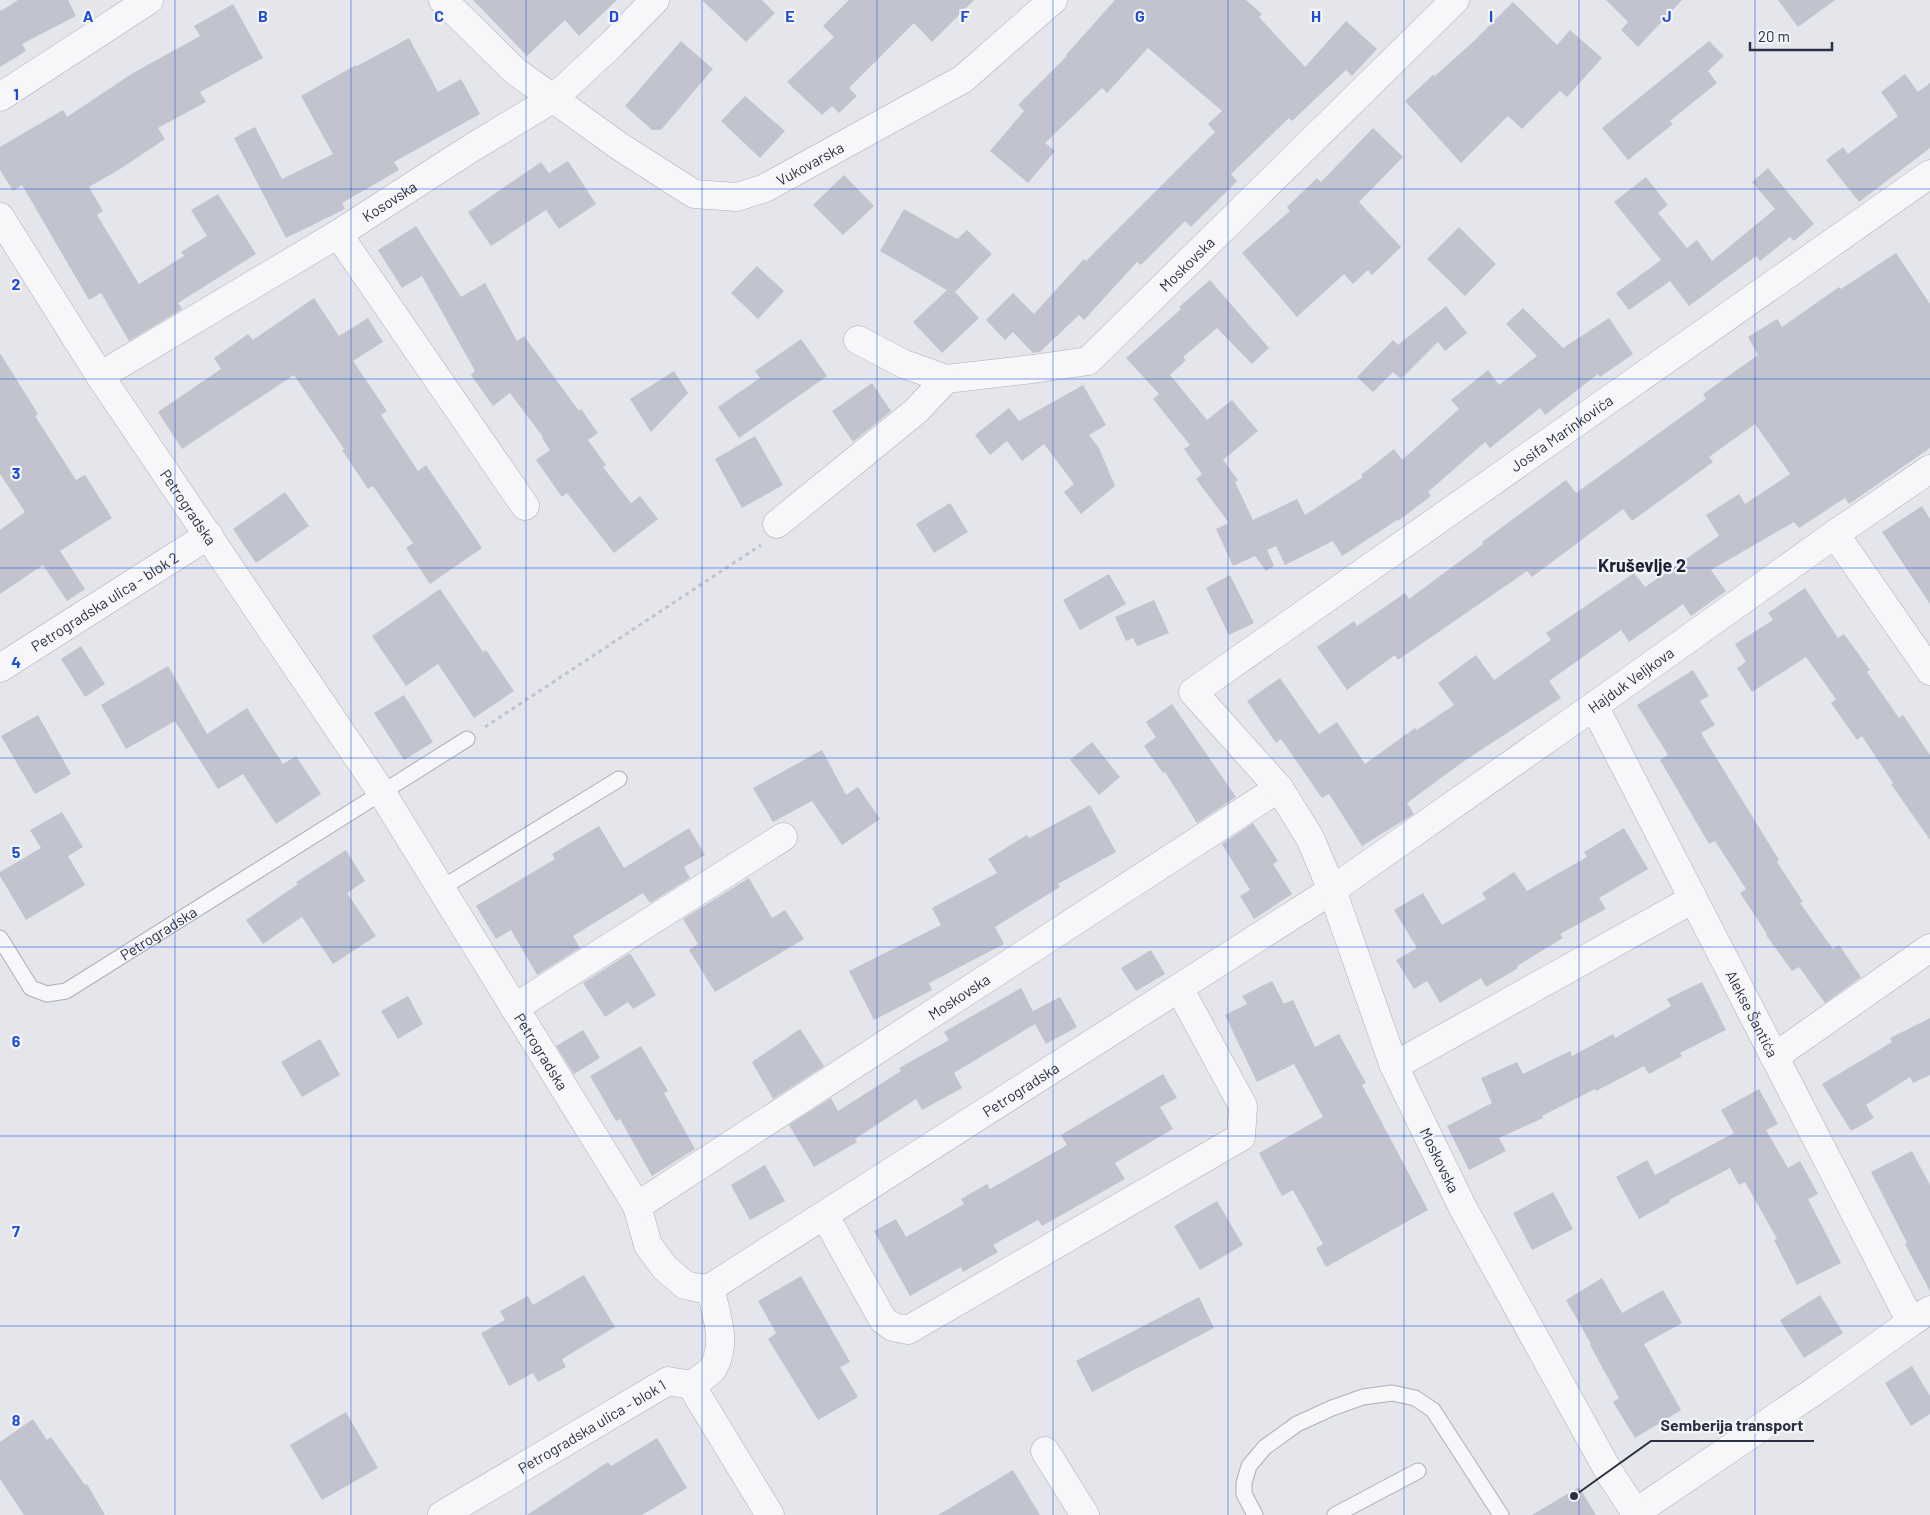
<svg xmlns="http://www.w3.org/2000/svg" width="1930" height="1515" viewBox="0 0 1930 1515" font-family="Barlow,sans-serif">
<rect width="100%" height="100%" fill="#e4e6ec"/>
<path fill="#c1c4ce" d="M 18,0 L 68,0 L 76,16 L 22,44 L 26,51 L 0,67 L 0,9 L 1,11 Z
M 473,0 L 617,0 L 579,36 L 565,20 L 527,56 Z
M 702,0 L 762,0 L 775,13 L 746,42 Z
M 849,0 L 974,0 L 932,42 L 914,23 L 849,88 L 857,96 L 839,113 L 832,106 L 822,115 L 787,82 L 834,37 L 823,26 Z
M 1115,0 L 1246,0 L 1262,14 L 1259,17 L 1305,67 L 1346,21 L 1377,49 L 1352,76 L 1346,70 L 1292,121 L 1289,118 L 1231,174 L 1237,181 L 1191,227 L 1185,221 L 1141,265 L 1137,262 L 1084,320 L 1079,315 L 1040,352 L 1033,353 L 1013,332 L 1005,340 L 986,320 L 1013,293 L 1034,314 L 1084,259 L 1086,261 L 1215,132 L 1208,124 L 1222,111 L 1148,48 L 1107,93 L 1102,88 L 1045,143 L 1055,151 L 1028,183 L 990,151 L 1024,111 L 1018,105 L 1067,56 L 1066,55 Z
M 1606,0 L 1682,0 L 1638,47 L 1621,30 L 1628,22 Z
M 1778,0 L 1835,0 L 1798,27 Z
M 1513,2 L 1557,45 L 1570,30 L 1602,58 L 1567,97 L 1560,91 L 1522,129 L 1508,116 L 1461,163 L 1405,101 L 1433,75 L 1435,76 L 1474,41 Z
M 233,4 L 263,58 L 200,92 L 206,102 L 158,128 L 165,139 L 120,169 L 89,187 L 103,211 L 97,215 L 139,284 L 184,256 L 181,252 L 207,236 L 191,210 L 218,194 L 256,254 L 178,303 L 182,309 L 129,341 L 101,293 L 89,300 L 22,185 L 13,191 L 0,170 L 0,147 L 63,110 L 67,117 L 133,73 L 200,36 L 194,26 Z
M 409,38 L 438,92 L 461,79 L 480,114 L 394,162 L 399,170 L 342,203 L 345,209 L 286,238 L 234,138 L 255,127 L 282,179 L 333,154 L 301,96 L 356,65 L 357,66 Z
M 681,41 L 713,69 L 661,130 L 652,130 L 625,106 Z
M 1709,41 L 1724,56 L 1708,71 L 1717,83 L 1670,121 L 1673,124 L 1628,160 L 1602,128 Z
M 1905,74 L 1918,92 L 1930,83 L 1930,148 L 1859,202 L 1826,160 L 1843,147 L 1848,154 L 1898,116 L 1881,92 Z
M 745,96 L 785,131 L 760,158 L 721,121 Z
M 1373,128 L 1403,157 L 1359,202 L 1401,247 L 1372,275 L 1368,270 L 1353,284 L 1344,274 L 1297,317 L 1242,253 L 1290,211 L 1287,207 L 1317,178 L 1321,182 Z
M 568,161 L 596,204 L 559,229 L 546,210 L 491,246 L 468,212 L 541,162 L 549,173 Z
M 1768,168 L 1814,224 L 1794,241 L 1790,237 L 1760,261 L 1756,256 L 1689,306 L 1670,281 L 1629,310 L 1616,293 L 1661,260 L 1614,202 L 1646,177 L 1668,205 L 1658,213 L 1687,248 L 1697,240 L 1712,261 L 1775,209 L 1752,182 Z
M 844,175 L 874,206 L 843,235 L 813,205 Z
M 904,209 L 957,239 L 967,230 L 992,254 L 955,292 L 979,318 L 942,353 L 913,322 L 947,290 L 880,251 Z
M 416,226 L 461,297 L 485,283 L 517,341 L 524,336 L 579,411 L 581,409 L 598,433 L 588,440 L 606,465 L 603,467 L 631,503 L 640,496 L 658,519 L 614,553 L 567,493 L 562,497 L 536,460 L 550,450 L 542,438 L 543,437 L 510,393 L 493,406 L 471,375 L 475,371 L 422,276 L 402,288 L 378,250 Z
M 1459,227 L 1496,264 L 1465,296 L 1427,259 Z
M 1896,253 L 1930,304 L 1930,448 L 1849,504 L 1845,498 L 1799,528 L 1794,522 L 1711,570 L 1726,591 L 1691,616 L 1683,604 L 1629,642 L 1621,630 L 1549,681 L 1561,698 L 1467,759 L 1407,803 L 1414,814 L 1362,846 L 1329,794 L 1322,798 L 1281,739 L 1276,743 L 1247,701 L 1280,678 L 1319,734 L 1337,722 L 1365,764 L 1415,728 L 1417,730 L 1454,705 L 1438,683 L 1476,655 L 1494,680 L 1551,640 L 1546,633 L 1634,573 L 1645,587 L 1719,536 L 1706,515 L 1739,494 L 1745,504 L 1790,474 L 1755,424 L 1709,457 L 1713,462 L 1632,521 L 1623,509 L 1532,577 L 1527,571 L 1398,660 L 1395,655 L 1347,690 L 1317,647 L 1354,621 L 1357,626 L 1405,593 L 1409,599 L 1483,544 L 1482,542 L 1566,480 L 1576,493 L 1706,399 L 1703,394 L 1758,355 L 1748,337 L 1777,319 L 1782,327 L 1839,287 L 1841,289 Z
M 757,266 L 784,291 L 758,319 L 731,293 Z
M 1210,280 L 1269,348 L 1252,364 L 1217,328 L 1183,357 L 1186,360 L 1170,375 L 1207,420 L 1232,400 L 1258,431 L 1223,460 L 1238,480 L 1235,482 L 1253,520 L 1297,499 L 1305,515 L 1363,477 L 1361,475 L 1394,449 L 1402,460 L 1459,409 L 1451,400 L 1488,370 L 1499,385 L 1537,356 L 1506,324 L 1523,308 L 1563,348 L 1609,318 L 1633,354 L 1600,377 L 1598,374 L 1545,415 L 1540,408 L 1490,448 L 1485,442 L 1428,492 L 1431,496 L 1398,521 L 1397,520 L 1342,556 L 1333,541 L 1285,565 L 1276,546 L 1267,550 L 1274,566 L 1266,571 L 1255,556 L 1233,566 L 1216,529 L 1229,523 L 1196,479 L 1202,474 L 1184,449 L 1190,445 L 1153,399 L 1159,394 L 1126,358 L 1181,309 L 1179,307 Z
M 314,298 L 339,336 L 368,318 L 383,342 L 353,361 L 387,411 L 381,415 L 418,471 L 426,465 L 482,548 L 430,584 L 406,548 L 413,543 L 373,486 L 368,489 L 342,450 L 344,449 L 294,375 L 182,449 L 158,412 L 221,369 L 214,358 L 248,334 L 253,340 Z
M 1446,306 L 1467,333 L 1445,351 L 1438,342 L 1401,379 L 1393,372 L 1373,392 L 1357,377 L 1393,340 L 1398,345 Z
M 801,339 L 827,376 L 739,438 L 718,407 L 760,378 L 755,371 Z
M 0,353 L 38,414 L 35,416 L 76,480 L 85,475 L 112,518 L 60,551 L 85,589 L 67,601 L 43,565 L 0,594 L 0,530 L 25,512 L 0,474 Z
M 674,371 L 688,393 L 651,432 L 630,399 Z
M 872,383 L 891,411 L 853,442 L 832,411 Z
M 1083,385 L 1106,425 L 1089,435 L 1099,448 L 1115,486 L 1081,514 L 1064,492 L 1074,484 L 1044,444 L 1022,461 L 1007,441 L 990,455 L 975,435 L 1009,408 L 1019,421 Z
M 755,436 L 783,485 L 742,508 L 715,459 Z
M 285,492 L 309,526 L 256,563 L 233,529 Z
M 950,503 L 968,532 L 934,553 L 916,524 Z
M 1922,506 L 1930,519 L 1930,604 L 1882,532 Z
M 1109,574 L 1126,604 L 1080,630 L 1063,600 Z
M 1230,575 L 1254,623 L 1229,635 L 1206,588 Z
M 1805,588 L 1838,638 L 1844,634 L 1870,670 L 1867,672 L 1899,718 L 1903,715 L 1930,755 L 1930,840 L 1891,784 L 1893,783 L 1862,736 L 1857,740 L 1831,703 L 1836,699 L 1806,657 L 1752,692 L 1737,668 L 1746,662 L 1735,644 L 1773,620 L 1768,613 Z
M 440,589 L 483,652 L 486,650 L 514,691 L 474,718 L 438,664 L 406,686 L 372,636 Z
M 1154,600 L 1169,633 L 1137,646 L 1133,638 L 1126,641 L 1115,617 Z
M 81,646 L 105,684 L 85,697 L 61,659 Z
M 168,666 L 207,734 L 247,708 L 283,764 L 296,756 L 321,794 L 276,824 L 243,774 L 218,789 L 175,721 L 126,749 L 101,705 Z
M 1693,670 L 1709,696 L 1700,701 L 1715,725 L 1701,733 L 1779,860 L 1777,862 L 1803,902 L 1800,903 L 1833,949 L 1839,945 L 1861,977 L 1825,1003 L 1799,967 L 1792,971 L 1766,935 L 1767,934 L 1740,893 L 1746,889 L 1715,841 L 1709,844 L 1660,760 L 1668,755 L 1637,705 Z
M 404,695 L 433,742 L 404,760 L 374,713 Z
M 1172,704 L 1236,797 L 1197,823 L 1165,772 L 1163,773 L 1144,746 L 1156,737 L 1146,722 Z
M 38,715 L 71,774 L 35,794 L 1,736 Z
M 1092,742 L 1120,777 L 1099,795 L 1070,760 Z
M 822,750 L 846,795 L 858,787 L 880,819 L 842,845 L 812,801 L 773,822 L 753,788 Z
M 1090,805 L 1116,852 L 1058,884 L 1060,887 L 995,927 L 1004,944 L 929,983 L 932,990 L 874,1020 L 849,971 L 941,925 L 932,908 L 997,873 L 988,859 L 1027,835 L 1029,838 Z
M 62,812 L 83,847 L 68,856 L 85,885 L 26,920 L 0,876 L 0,872 L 41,848 L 30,830 Z
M 1253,823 L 1278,861 L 1273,864 L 1292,894 L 1254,919 L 1240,896 L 1250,890 L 1222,844 Z
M 599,826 L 624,868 L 689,828 L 705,855 L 684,867 L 690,878 L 650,903 L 643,893 L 573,936 L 580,948 L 537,975 L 511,930 L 496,939 L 476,906 L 555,859 L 552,854 Z
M 1624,828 L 1648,869 L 1599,898 L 1606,909 L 1560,934 L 1563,938 L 1517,966 L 1518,968 L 1486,987 L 1481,978 L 1440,1003 L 1427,981 L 1414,989 L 1396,960 L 1417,948 L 1394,910 L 1423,893 L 1442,925 L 1486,899 L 1482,893 L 1514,872 L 1527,891 L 1587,857 L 1584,852 Z
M 346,850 L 365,881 L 347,893 L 376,936 L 333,964 L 302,917 L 263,944 L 246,920 L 298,884 L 296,882 Z
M 749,878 L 772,918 L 785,910 L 804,939 L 715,992 L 689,950 L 698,944 L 683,919 Z
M 1151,950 L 1165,974 L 1136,991 L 1121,968 Z
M 630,953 L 656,995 L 633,1009 L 628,1002 L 605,1017 L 583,983 Z
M 1272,981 L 1284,1004 L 1293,1000 L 1315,1047 L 1339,1034 L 1366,1083 L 1362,1085 L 1428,1210 L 1326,1267 L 1316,1248 L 1323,1244 L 1293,1190 L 1282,1196 L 1259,1153 L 1323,1117 L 1294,1064 L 1257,1082 L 1225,1015 L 1247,1004 L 1242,996 Z
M 1702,982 L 1726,1030 L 1680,1053 L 1682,1056 L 1649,1074 L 1644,1066 L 1596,1091 L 1595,1089 L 1542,1116 L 1543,1118 L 1499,1138 L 1506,1151 L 1469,1170 L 1447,1126 L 1492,1103 L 1481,1078 L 1517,1062 L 1523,1074 L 1570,1051 L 1572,1056 L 1613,1034 L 1615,1038 L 1671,1006 L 1667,999 Z
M 1021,988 L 1033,1011 L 1060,997 L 1077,1027 L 1046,1044 L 1035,1024 L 954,1073 L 962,1088 L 922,1110 L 916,1099 L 855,1139 L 857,1142 L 814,1167 L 789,1125 L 831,1098 L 838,1111 L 901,1071 L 899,1068 L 949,1040 L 944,1032 Z
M 408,996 L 423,1024 L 398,1039 L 381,1011 Z
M 1930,1018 L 1930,1075 L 1913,1083 L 1910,1077 L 1866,1105 L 1874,1118 L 1851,1131 L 1822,1084 L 1892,1042 L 1890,1038 Z
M 800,1029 L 824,1066 L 773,1099 L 752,1062 Z
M 583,1030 L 600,1058 L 574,1074 L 556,1046 Z
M 320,1039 L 340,1075 L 302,1097 L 281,1062 Z
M 641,1046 L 668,1091 L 664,1093 L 695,1149 L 652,1176 L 620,1119 L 616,1121 L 590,1076 Z
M 1163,1074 L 1177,1098 L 1160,1107 L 1173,1129 L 1115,1163 L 1125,1179 L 1042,1226 L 1038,1220 L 993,1245 L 998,1252 L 963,1272 L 961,1267 L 910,1296 L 874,1231 L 896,1219 L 906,1237 L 964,1204 L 961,1199 L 987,1184 L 990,1189 L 1067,1145 L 1061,1135 Z
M 1759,1089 L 1778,1124 L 1766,1130 L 1788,1168 L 1800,1161 L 1818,1194 L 1808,1199 L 1841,1263 L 1797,1285 L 1774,1240 L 1777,1239 L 1745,1182 L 1739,1185 L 1730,1168 L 1669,1200 L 1670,1202 L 1639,1219 L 1616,1177 L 1647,1160 L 1655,1175 L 1734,1133 L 1721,1110 Z
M 1912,1151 L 1930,1185 L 1930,1291 L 1905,1244 L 1907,1243 L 1871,1172 Z
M 765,1165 L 785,1201 L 750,1220 L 731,1185 Z
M 1553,1192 L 1573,1229 L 1532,1250 L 1513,1213 Z
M 1217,1201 L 1243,1245 L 1200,1270 L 1174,1226 Z
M 584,1275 L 615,1327 L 562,1359 L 566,1367 L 538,1382 L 533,1373 L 509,1386 L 481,1333 L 505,1320 L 500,1311 L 528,1296 L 533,1305 Z
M 801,1276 L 850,1362 L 840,1367 L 858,1397 L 818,1420 L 768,1339 L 776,1333 L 758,1301 Z
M 1602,1278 L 1622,1313 L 1663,1290 L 1682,1323 L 1644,1344 L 1681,1410 L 1635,1438 L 1613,1402 L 1619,1398 L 1590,1345 L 1591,1344 L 1566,1300 Z
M 1820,1295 L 1843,1333 L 1804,1358 L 1780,1320 Z
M 1199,1297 L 1214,1328 L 1092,1392 L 1076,1361 Z
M 1912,1366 L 1930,1396 L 1930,1414 L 1911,1426 L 1885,1383 Z
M 346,1412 L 378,1468 L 322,1500 L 290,1445 Z
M 33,1419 L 47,1440 L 51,1437 L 85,1485 L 87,1484 L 105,1515 L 24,1515 L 0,1479 L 0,1442 Z
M 657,1438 L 687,1488 L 642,1515 L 527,1515 L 608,1462 L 611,1466 Z
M 1013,1470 L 1040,1515 L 938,1515 Z
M 1579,1487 L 1596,1515 L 1532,1515 Z"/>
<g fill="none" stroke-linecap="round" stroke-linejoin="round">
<g stroke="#adafba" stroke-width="17">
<g id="lane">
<path d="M 440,889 L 619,779"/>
<path id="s1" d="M 0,938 L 31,988 L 47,994 L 66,991 L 467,739"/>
<path d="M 1255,1515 L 1244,1494 L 1244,1483 L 1249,1466 L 1265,1447 L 1297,1424 L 1332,1408 L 1363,1397 L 1392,1393 L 1415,1398 L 1433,1410 L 1501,1515"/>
<path d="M 1335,1515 L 1418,1471"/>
</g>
</g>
<g stroke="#adafba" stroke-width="29">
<g id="street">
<path id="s2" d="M 443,0 L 515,71 L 619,146 L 694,194 L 737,197 L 765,188 L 963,79 L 1053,0"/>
<path d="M 0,97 L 149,0"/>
<path id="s3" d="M 0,217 L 100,376 L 382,793 L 637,1206 L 648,1245 L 665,1268 L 685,1285 L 699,1288 L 710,1288 L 1332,890 L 1594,706 L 1835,534 L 1930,469"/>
<path d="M 338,234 L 525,506"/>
<path id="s4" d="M 858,340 L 904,364 L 946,379 L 1033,369 L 1088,361 L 1455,0"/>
<path id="s5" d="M 100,376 L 338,234 L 473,147 L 554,98 L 612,44 L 655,0"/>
<path d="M 777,524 L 916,411 L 946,379"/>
<path d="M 1835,534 L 1930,671"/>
<path id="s6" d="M 0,668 L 209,535"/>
<path id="s7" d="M 1594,706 L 1911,1322"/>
<path d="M 514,1008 L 783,837"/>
<path d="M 1774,1057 L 1930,948"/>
<path d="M 1394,1066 L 1693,899"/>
<path id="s8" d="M 637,1206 L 1279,788"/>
<path d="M 825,1216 L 883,1320 L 893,1327 L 908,1330 L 1241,1137 L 1243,1106 L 1179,988"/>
<path d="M 691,1385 L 770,1515"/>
<path d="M 691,1385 C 698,1380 708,1375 713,1368 C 728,1343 716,1314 710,1288"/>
<path d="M 1045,1451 L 1085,1515"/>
<path d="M 1635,1513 L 1819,1388 L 1911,1322 L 1930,1310"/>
<path id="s9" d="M 442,1515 L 668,1381 L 691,1385"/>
<path id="s10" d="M 1637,1515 L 1609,1472 L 1463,1208 L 1394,1066 L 1332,890 L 1310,838 L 1279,788 L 1193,692 L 1930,174"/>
</g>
</g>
<path stroke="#c2c3cb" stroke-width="3" stroke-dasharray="4 4" stroke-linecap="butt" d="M 485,727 L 761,545"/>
<use href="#lane" stroke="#f7f7fa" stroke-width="15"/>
<use href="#street" stroke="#f7f7fa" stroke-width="28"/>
</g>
<path fill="none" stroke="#1d4ed8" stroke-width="1" stroke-opacity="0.55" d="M 175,0 L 175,1515M 351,0 L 351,1515M 526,0 L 526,1515M 702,0 L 702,1515M 877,0 L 877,1515M 1053,0 L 1053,1515M 1228,0 L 1228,1515M 1404,0 L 1404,1515M 1579,0 L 1579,1515M 1755,0 L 1755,1515M 0,189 L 1930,189M 0,379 L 1930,379M 0,568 L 1930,568M 0,758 L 1930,758M 0,947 L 1930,947M 0,1136 L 1930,1136M 0,1326 L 1930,1326"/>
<g text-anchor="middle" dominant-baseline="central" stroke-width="4.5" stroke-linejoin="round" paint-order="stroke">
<g font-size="15" fill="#2c3044" stroke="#f4f5f9">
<text stroke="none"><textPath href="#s2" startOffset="442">Vukovarska</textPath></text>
<text stroke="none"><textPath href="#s5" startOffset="338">Kosovska</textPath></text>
<text stroke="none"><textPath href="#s4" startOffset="378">Moskovska</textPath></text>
<text stroke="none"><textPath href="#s10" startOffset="1392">Josifa Marinkovića</textPath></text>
<text stroke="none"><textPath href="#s3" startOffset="346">Petrogradska</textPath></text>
<text stroke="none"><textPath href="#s6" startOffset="124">Petrogradska ulica - blok 2</textPath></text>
<text stroke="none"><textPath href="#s3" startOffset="2401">Hajduk Veljkova</textPath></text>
<text stroke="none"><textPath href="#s1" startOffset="204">Petrogradska</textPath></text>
<text stroke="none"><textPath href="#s8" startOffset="384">Moskovska</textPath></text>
<text stroke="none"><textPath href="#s7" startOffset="346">Alekse Šantića</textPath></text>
<text stroke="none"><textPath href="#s3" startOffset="995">Petrogradska</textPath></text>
<text stroke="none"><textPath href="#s3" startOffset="1666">Petrogradska</textPath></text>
<text transform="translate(1440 1160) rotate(64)">Moskovska</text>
<text stroke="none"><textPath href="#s9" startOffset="174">Petrogradska ulica - blok 1</textPath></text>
</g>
<g font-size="18" font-weight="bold" fill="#1e2135" stroke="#f4f5f9">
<text x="1642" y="565">Kruševlje 2</text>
</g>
</g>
<g font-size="16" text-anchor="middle" font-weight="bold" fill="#1d4ed8" stroke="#f4f5f9" stroke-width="4.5" stroke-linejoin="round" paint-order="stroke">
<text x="88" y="22">A</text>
<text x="263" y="22">B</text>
<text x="439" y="22">C</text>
<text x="614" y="22">D</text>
<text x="790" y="22">E</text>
<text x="965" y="22">F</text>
<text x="1140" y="22">G</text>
<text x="1316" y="22">H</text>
<text x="1491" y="22">I</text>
<text x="1667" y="22">J</text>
<text x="16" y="100">1</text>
<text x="16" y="290">2</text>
<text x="16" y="479">3</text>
<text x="16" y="668">4</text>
<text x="16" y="858">5</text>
<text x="16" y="1047">6</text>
<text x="16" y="1237">7</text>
<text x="16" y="1426">8</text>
</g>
<path fill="none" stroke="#2c3044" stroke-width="2" d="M1574 1496L1651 1441H1814"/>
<circle fill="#2c3044" stroke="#f4f5f9" stroke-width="2" cx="1574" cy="1496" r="5"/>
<g font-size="16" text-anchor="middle" font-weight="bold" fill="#2c3044" stroke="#f4f5f9" stroke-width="4.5" stroke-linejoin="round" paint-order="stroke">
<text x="1732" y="1431">Semberija transport</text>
</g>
<path d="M1750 42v8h82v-8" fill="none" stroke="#2c3044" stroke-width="2.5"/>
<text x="1758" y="42" font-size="15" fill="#2c3044" stroke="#f4f5f9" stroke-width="4" paint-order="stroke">20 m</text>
</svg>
